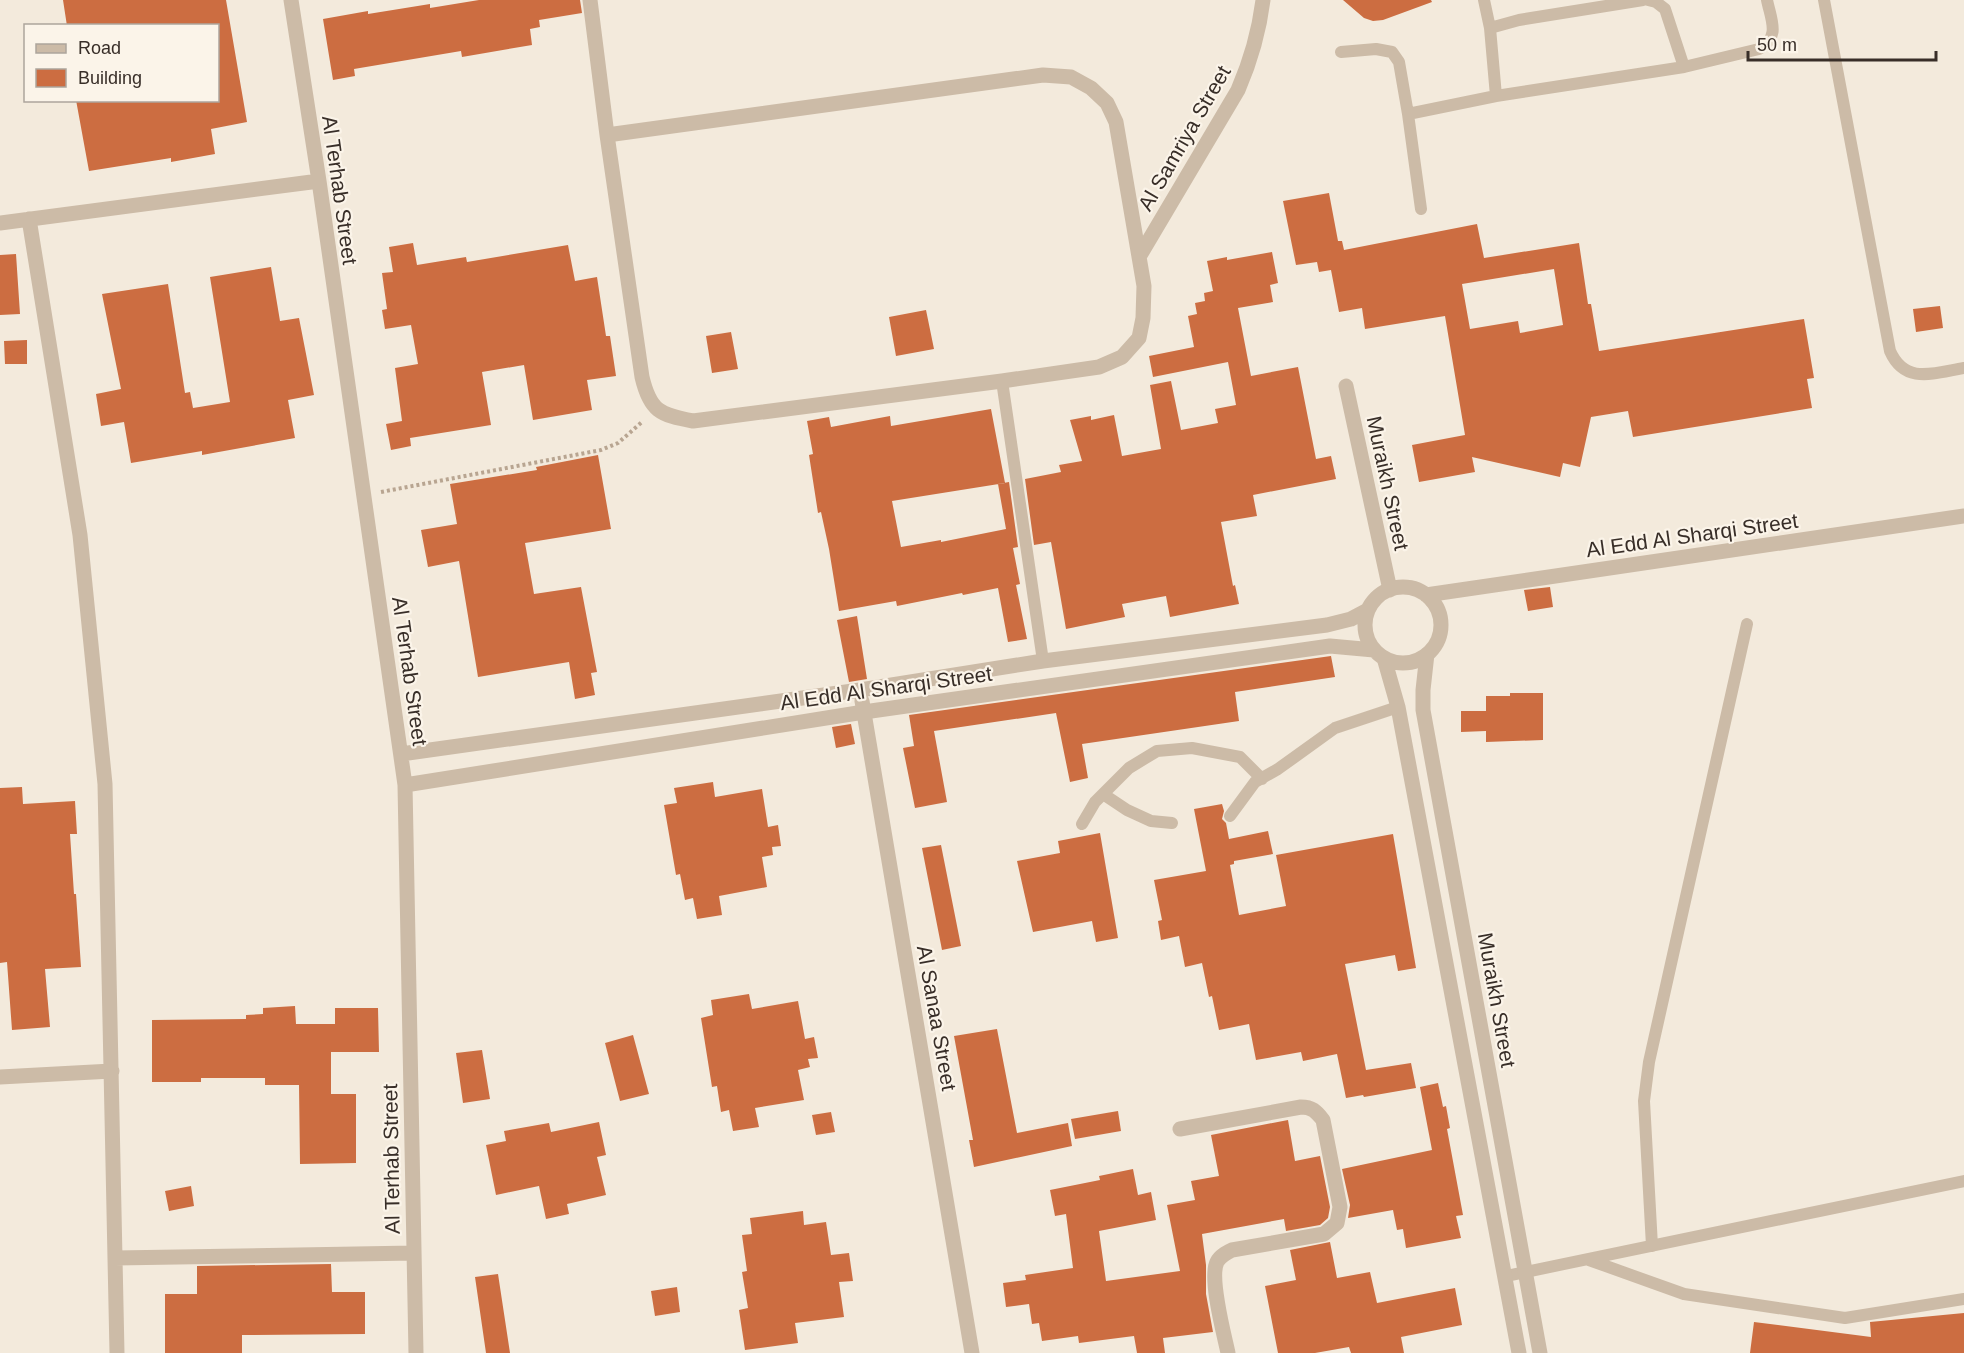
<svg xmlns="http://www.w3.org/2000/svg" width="1964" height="1353" viewBox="0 0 1964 1353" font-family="Arial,sans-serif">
<rect width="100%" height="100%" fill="#f3eadc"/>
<path fill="#cc6d41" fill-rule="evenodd" d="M 63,0 L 226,0 L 247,122 L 211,129 L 215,154 L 171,162 L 171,158 L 89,171 L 76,100 L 218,100 L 218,26 L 67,26 Z
M 479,0 L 580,0 L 582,13 L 539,20 L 540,27 L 530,29 L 532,45 L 462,57 L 461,51 L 354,69 L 355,76 L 333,80 L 323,19 L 368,11 L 368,14 L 430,4 L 430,8 Z
M 1343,0 L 1431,0 L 1432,2 L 1383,20 L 1373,21 L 1364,18 Z
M 1329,193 L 1338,241 L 1342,241 L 1344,250 L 1477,224 L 1484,258 L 1579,243 L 1588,304 L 1591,304 L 1599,351 L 1804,319 L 1814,378 L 1807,379 L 1812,408 L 1633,437 L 1628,411 L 1591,417 L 1580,467 L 1563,463 L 1560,477 L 1472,457 L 1475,472 L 1419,482 L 1412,445 L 1465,435 L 1445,316 L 1365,329 L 1362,308 L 1339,312 L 1331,270 L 1319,272 L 1317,262 L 1296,265 L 1283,201 ZM 1554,269 L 1563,325 L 1520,333 L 1518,321 L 1470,329 L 1462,284 Z
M 413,243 L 417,265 L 466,257 L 467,262 L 568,245 L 575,281 L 597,277 L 606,336 L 610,336 L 616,376 L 587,380 L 592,410 L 533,420 L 524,365 L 482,372 L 491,425 L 410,438 L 411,446 L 391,450 L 386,424 L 402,421 L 395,368 L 418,364 L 411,325 L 385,329 L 382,310 L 387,309 L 382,273 L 393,272 L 389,247 Z
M 1272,252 L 1278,283 L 1270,285 L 1273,302 L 1238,308 L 1251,376 L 1298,367 L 1316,459 L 1331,456 L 1336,479 L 1253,495 L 1257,516 L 1221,522 L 1233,586 L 1235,585 L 1239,604 L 1170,617 L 1166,596 L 1122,604 L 1125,617 L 1066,629 L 1051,542 L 1034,545 L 1025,479 L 1061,472 L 1059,465 L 1082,461 L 1070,420 L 1091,416 L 1091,420 L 1114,415 L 1122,456 L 1161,449 L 1150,385 L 1171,381 L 1181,430 L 1218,423 L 1215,409 L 1236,405 L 1228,362 L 1153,377 L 1149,356 L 1194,347 L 1188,316 L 1197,314 L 1195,303 L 1205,301 L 1204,293 L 1213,291 L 1207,261 L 1227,257 L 1227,260 Z
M 16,254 L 20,314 L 0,315 L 0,255 Z
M 271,267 L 280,321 L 299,318 L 314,395 L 288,400 L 295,438 L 202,455 L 202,451 L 131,463 L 124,422 L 101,426 L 96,394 L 121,389 L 102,294 L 168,284 L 185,393 L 190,392 L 193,408 L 230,402 L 210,277 Z
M 1940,306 L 1943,328 L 1916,332 L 1913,309 Z
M 926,310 L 934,349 L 896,356 L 889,317 Z
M 731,332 L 738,369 L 712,373 L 706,336 Z
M 27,340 L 27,364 L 5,364 L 4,341 Z
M 991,409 L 1005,483 L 892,501 L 901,547 L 941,540 L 941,542 L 1006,529 L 998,484 L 1009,482 L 1018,547 L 1013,548 L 1020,584 L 1016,585 L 1027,639 L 1008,642 L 998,588 L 963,595 L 962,593 L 897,606 L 896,601 L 839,611 L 829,549 L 821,512 L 818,513 L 809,455 L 813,454 L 807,421 L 829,417 L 831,427 L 890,416 L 891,426 Z
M 598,455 L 611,529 L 525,543 L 534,594 L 581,587 L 597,672 L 591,673 L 595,695 L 575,699 L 569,662 L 478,677 L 459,561 L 428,567 L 421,530 L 457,524 L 450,484 L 537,470 L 536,467 Z
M 1550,587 L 1553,607 L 1528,611 L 1524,590 Z
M 857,616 L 867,679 L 849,682 L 837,620 Z
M 1331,656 L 1335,677 L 1235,692 L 1239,721 L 1082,744 L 1088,778 L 1070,782 L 1056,713 L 934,731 L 947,802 L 915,808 L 903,748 L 914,746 L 909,715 Z
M 1510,693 L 1543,693 L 1543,740 L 1486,742 L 1486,731 L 1461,732 L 1461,711 L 1486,711 L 1486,696 L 1510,696 Z
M 851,724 L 855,744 L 836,748 L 832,727 Z
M 713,782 L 715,797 L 762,789 L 768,827 L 778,825 L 781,846 L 772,847 L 773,855 L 762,857 L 767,887 L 719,896 L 722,915 L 697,919 L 693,898 L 685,900 L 680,874 L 676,875 L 664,805 L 677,803 L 674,788 Z
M 22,787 L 23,804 L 75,801 L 77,834 L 70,834 L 74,894 L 76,894 L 81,967 L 45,969 L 50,1027 L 12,1030 L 7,962 L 0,963 L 0,788 Z
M 1222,804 L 1224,811 L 1222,819 L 1226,823 L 1229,839 L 1268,831 L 1273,854 L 1234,861 L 1234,864 L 1230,865 L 1239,915 L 1286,906 L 1276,855 L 1393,834 L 1416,968 L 1398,971 L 1395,955 L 1345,964 L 1366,1070 L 1411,1063 L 1416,1088 L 1364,1097 L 1363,1095 L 1346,1098 L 1337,1054 L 1303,1061 L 1301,1052 L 1256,1060 L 1249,1024 L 1219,1030 L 1212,996 L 1209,997 L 1202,963 L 1185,967 L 1179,936 L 1161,940 L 1158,921 L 1162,920 L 1154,880 L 1206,871 L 1194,809 Z
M 1100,833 L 1118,938 L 1096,942 L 1092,921 L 1033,932 L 1017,861 L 1060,853 L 1058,841 Z
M 941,845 L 961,946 L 942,950 L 922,848 Z
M 749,994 L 752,1009 L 798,1001 L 805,1039 L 814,1037 L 818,1058 L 808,1059 L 810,1067 L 798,1070 L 804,1100 L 755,1108 L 759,1127 L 733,1131 L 729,1110 L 721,1112 L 717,1086 L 712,1087 L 701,1018 L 713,1015 L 711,1000 Z
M 295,1006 L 296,1024 L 335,1024 L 335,1008 L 378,1008 L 379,1052 L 331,1052 L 331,1094 L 356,1094 L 356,1163 L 300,1164 L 299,1085 L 265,1085 L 265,1078 L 201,1078 L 201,1082 L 152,1082 L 152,1020 L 246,1019 L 246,1015 L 263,1014 L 263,1008 Z
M 997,1029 L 1017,1133 L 1068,1123 L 1072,1146 L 974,1167 L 969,1140 L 973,1140 L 954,1036 Z
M 633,1035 L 649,1094 L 620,1101 L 605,1043 Z
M 482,1050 L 490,1099 L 463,1103 L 456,1053 Z
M 1438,1083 L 1443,1107 L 1446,1106 L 1450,1128 L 1447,1129 L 1463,1215 L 1456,1216 L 1461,1238 L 1406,1248 L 1403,1229 L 1397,1230 L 1393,1210 L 1348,1218 L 1350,1205 L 1342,1169 L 1432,1150 L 1420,1087 Z
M 1118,1111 L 1121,1131 L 1075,1139 L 1071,1119 Z
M 831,1112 L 835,1132 L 816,1135 L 812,1115 Z
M 1288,1120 L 1295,1161 L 1320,1156 L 1330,1207 L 1328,1218 L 1320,1225 L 1286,1231 L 1284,1219 L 1202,1234 L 1206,1265 L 1206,1294 L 1213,1332 L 1163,1338 L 1165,1353 L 1137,1353 L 1134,1336 L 1079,1343 L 1078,1336 L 1042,1341 L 1039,1323 L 1032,1324 L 1029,1304 L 1006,1307 L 1003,1283 L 1026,1280 L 1025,1275 L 1073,1268 L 1066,1214 L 1055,1216 L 1050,1190 L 1100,1180 L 1099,1176 L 1133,1169 L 1138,1195 L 1151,1192 L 1156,1220 L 1099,1231 L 1106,1281 L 1180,1271 L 1167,1205 L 1195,1200 L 1191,1181 L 1219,1176 L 1211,1135 Z
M 599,1122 L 606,1155 L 597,1157 L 606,1195 L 567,1204 L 569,1214 L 546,1219 L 539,1186 L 496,1195 L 486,1145 L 506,1141 L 504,1131 L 549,1123 L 551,1132 Z
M 191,1186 L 194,1206 L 169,1211 L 165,1191 Z
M 803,1211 L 804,1225 L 826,1222 L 831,1255 L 849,1253 L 853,1281 L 839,1282 L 844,1317 L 795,1323 L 798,1343 L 745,1350 L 739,1310 L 748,1308 L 742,1272 L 747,1271 L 742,1235 L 752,1234 L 750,1218 Z
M 1330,1242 L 1337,1278 L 1370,1272 L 1377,1303 L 1455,1288 L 1462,1325 L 1401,1337 L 1404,1353 L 1351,1353 L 1349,1347 L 1315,1353 L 1278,1353 L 1265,1286 L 1296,1280 L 1290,1250 Z
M 331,1264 L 332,1292 L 365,1292 L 365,1334 L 242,1335 L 242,1353 L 165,1353 L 165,1294 L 197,1294 L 197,1266 Z
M 498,1274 L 510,1353 L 486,1353 L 475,1277 Z
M 677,1287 L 680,1312 L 655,1316 L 651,1291 Z
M 1964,1313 L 1964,1353 L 1750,1353 L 1754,1322 L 1871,1337 L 1870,1322 Z"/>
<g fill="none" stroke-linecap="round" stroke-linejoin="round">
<path stroke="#b8a591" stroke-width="4" stroke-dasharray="3 3" stroke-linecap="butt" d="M 381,492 L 601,450 L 618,443 L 642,422"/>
<path stroke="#ccbba7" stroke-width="12" d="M 1484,0 L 1490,28 L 1496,96 L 1684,67 L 1759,49 C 1781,37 1771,20 1767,0
M 1648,0 L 1656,2 L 1665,9 L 1684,67
M 1824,0 L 1890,351 C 1905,385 1934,373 1964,368
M 1490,28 L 1519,20 L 1643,0
M 1341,52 L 1376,49 L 1392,52 L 1399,62 L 1408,114 L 1496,96
M 1408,114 L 1421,209
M 1002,381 L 1043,661
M 1103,794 L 1127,810 L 1151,821 L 1172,823
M 1230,816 L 1255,782 L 1278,769 L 1335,728 L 1398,707
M 1082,824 L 1095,802 L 1129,768 L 1157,751 L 1192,748 L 1240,757 L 1262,779
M 1652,1246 L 1644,1101 L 1649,1062 L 1747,624
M 1589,1260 L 1684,1294 L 1845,1318 L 1964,1299
M 1506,1276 L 1964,1181"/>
<path stroke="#ccbba7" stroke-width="15" d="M 291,0 L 319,181 L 405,785 L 416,1353
M 590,0 L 607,135 L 642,377 C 650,411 660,415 693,421 L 1002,381 L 1099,367 L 1122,357 L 1139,338 L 1143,318 L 1144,286 L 1116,122 L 1107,103 L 1091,88 L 1071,77 L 1043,75 L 607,135
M 29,219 L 80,535 L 105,784 L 117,1353
M 0,223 L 319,181
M 1139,257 L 1238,90 C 1251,60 1259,32 1263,0
M 1346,386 L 1390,590
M1365 625a38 38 0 1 1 76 0a38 38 0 1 1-76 0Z
M 1426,595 L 1964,516
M 1427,654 L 1423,690 L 1423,710 L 1540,1353
M 1384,658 L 1398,707 L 1519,1353
M 862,701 L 972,1353
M 401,754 L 860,690 L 1043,661 L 1327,625 L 1351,619 L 1368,610
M 405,785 L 864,712 L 1330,646 L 1374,650
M 0,1077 L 112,1071
M 1180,1129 L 1301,1107 C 1312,1107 1316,1111 1323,1120 L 1340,1207 L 1337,1223 L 1324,1234 L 1232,1250 C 1226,1253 1220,1256 1217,1262 C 1209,1278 1224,1334 1228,1353
M 115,1258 L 414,1253"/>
</g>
<g text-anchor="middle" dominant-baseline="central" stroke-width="4.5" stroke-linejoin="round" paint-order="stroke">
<g font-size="21" fill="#382e28" stroke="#fbf4e9">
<text transform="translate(1184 138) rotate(-60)">Al Samriya Street</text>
<text transform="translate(340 190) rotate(82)">Al Terhab Street</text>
<text transform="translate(1388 483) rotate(78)">Muraikh Street</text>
<text transform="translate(1692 535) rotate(-8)">Al Edd Al Sharqi Street</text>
<text transform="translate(410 671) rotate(82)">Al Terhab Street</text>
<text transform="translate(886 688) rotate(-8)">Al Edd Al Sharqi Street</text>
<text transform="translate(1497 1000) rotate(80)">Muraikh Street</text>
<text transform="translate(937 1018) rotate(80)">Al Sanaa Street</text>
<text transform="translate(391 1159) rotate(-91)">Al Terhab Street</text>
</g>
</g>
<rect x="24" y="24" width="195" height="78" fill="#fbf4e9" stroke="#ada59c" stroke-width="1.5"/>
<rect x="36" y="44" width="30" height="9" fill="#ccbba7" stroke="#ada59c" stroke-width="1.5"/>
<text x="78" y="54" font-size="18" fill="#382e28">Road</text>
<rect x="36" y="69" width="30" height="18" fill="#cc6d41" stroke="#ada59c" stroke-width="1.5"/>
<text x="78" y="84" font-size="18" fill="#382e28">Building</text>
<path d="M1748 51v9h188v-9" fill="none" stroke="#382e28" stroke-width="3"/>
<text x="1757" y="51" font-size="18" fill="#382e28" stroke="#fbf4e9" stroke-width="4.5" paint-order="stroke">50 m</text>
</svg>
